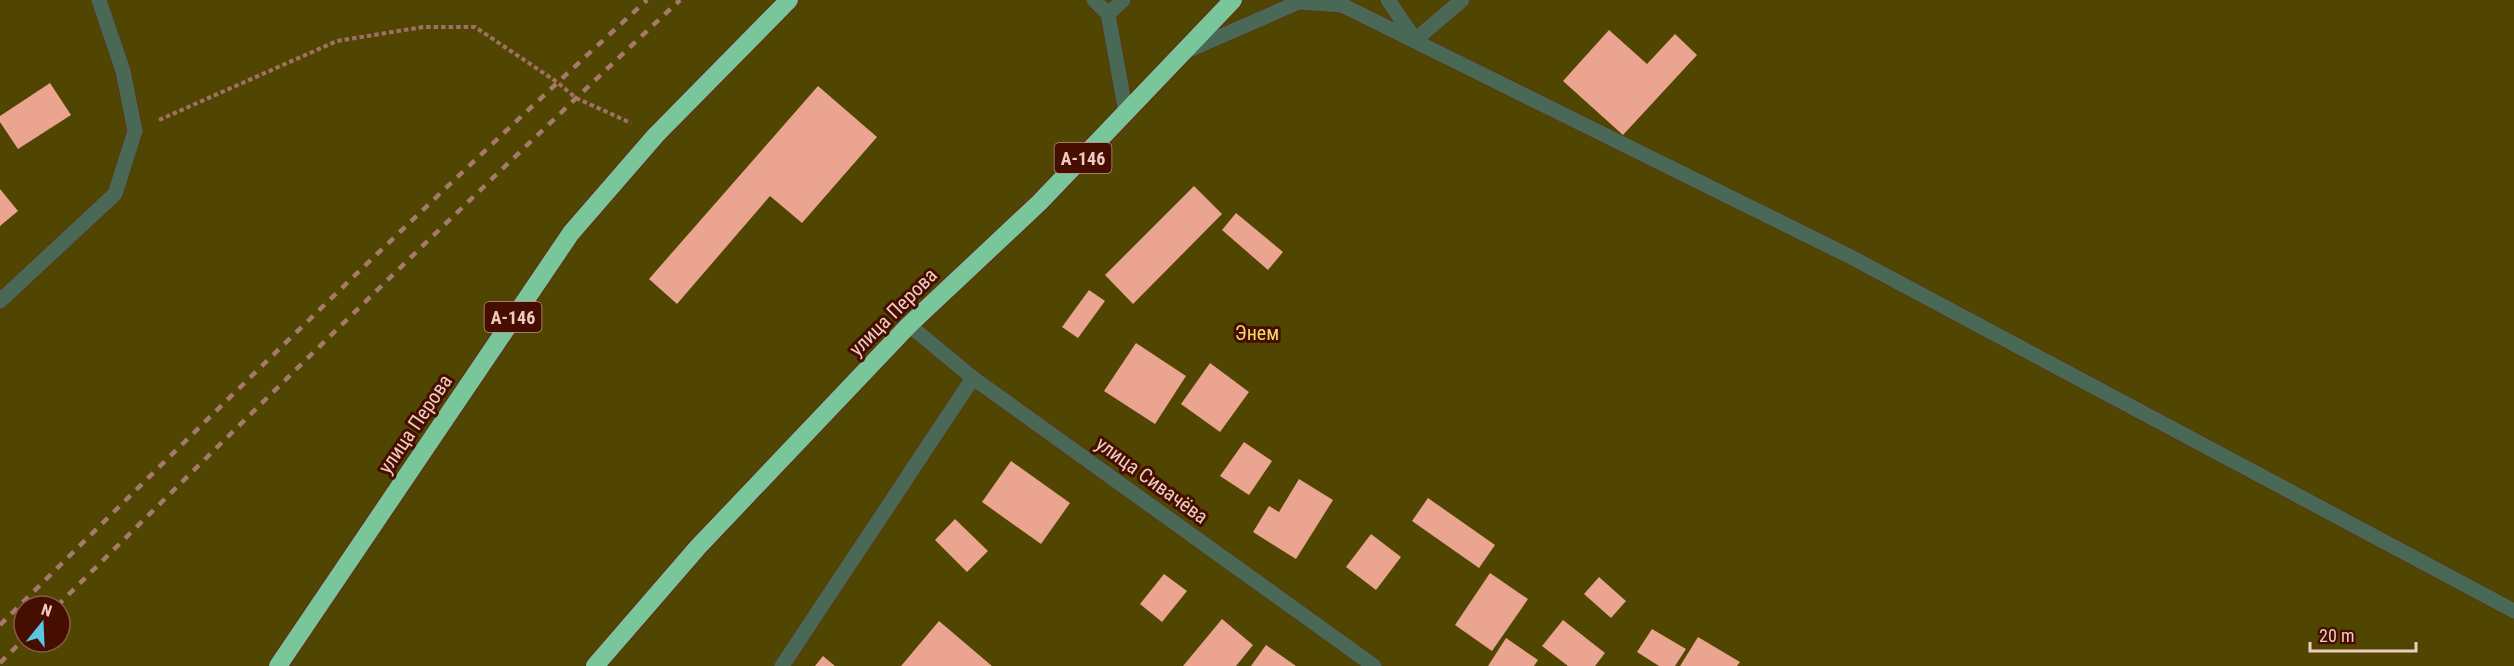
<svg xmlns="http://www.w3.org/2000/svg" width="2514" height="666" viewBox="0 0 2514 666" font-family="'Roboto Condensed',sans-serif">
<rect width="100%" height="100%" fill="#460e00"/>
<path fill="#514502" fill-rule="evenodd" d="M 0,0 L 2514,0 L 2514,666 L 0,666 ZM 24,606 L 60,606 L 60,642 L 24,642 Z"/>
<path fill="#eaa48f" d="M 1609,30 L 1647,64 L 1675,34 L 1697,55 L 1623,135 L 1563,81 Z
M 50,83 L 71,115 L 18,149 L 0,122 L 0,116 Z
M 818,86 L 877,137 L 802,223 L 770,196 L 677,304 L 649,279 Z
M 1194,186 L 1222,214 L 1133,304 L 1105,275 Z
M 0,189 L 18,211 L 0,226 Z
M 1236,213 L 1283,252 L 1268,270 L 1222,230 Z
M 1089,290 L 1105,301 L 1078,338 L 1062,327 Z
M 1136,343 L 1186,376 L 1155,424 L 1104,391 Z
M 1210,363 L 1249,392 L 1220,432 L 1181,404 Z
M 1244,442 L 1272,461 L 1249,495 L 1220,476 Z
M 1011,461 L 1070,503 L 1041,544 L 982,502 Z
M 1299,479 L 1333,500 L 1296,559 L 1253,532 L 1269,506 L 1279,512 Z
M 1428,498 L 1495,545 L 1479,568 L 1412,521 Z
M 955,519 L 988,551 L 967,572 L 935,540 Z
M 1371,534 L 1401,557 L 1376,590 L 1346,567 Z
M 1490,573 L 1528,599 L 1492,651 L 1455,625 Z
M 1164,574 L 1187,591 L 1162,622 L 1140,604 Z
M 1599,577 L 1626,601 L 1611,618 L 1584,594 Z
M 1222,619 L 1253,645 L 1236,666 L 1183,666 Z
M 1563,620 L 1605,653 L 1595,666 L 1568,666 L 1542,646 Z
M 939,621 L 992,666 L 901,666 Z
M 1652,629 L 1686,649 L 1675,666 L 1659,666 L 1637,652 Z
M 1698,637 L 1740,662 L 1737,666 L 1680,666 Z
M 1506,638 L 1538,660 L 1534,666 L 1488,666 Z
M 1266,645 L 1296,666 L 1251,666 Z
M 823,656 L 835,666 L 815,666 Z"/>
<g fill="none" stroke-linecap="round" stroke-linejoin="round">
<g stroke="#612c1f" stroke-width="16">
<path id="lane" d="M 99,0 L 123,71 L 135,131
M 1094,0 L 1108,14 L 1126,113
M 1108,14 L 1123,0
M 1415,40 L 1462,0
M 782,666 L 973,378"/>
</g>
<g stroke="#612c1f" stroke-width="16">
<path id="street" d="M 1388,0 L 1414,38
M 1187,51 L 1299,2 L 1342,5 L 1849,256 L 2514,611
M 0,301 L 115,194 L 135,131
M 909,325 L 973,378 L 1374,666"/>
</g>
<g stroke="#612c1f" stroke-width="20">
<path id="highway" d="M 278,666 L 571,233 L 656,135 L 789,0
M 595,666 L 698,547 L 909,325 L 1040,202 L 1233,0"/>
</g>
<path stroke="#9f7165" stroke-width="4" stroke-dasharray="4.5 3" stroke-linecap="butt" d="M 159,120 L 337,41 L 423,27 L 475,27 L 557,82 L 576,98 L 631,123"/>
<use href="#lane" stroke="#4a6856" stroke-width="15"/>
<use href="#street" stroke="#4a6856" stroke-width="15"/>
<use href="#highway" stroke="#78c699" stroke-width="18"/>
<path stroke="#a6796d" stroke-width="4.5" stroke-dasharray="8 8" stroke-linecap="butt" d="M 57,606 C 262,402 469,198 680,0
M 0,625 C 212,414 426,202 647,0
M 0,663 L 24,639"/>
</g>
<g text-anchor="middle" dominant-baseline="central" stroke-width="6" stroke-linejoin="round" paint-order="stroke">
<g fill="#460e00" stroke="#bd9286" stroke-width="1.5">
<rect x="1054.5" y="143" width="57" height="30" rx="4.5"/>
<rect x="484.5" y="302" width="57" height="30" rx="4.5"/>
</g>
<g font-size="18" font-weight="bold" fill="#f0cbc0">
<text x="1083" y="158">А-146</text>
<text x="513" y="317">А-146</text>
</g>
<g font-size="20" fill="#f0cbc0" stroke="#460e00">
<text transform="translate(893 312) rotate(-45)">улица Перова</text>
<text transform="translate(415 424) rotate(-56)">улица Перова</text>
<text transform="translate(1152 480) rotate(36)">улица Сивачёва</text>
</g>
<g font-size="20" fill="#f1da6c" stroke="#460e00">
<text x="1257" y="333">Энем</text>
</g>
</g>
<g transform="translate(42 624) rotate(18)"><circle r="28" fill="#460e00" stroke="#8a5a4d" stroke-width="1.5"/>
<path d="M0-4.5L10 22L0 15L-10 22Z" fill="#59c8e5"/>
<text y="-9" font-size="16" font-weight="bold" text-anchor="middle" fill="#f0cbc0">N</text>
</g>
<path d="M2310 642v9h106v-9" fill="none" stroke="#f0cbc0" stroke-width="3"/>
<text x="2319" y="642" font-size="18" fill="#f0cbc0" stroke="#460e00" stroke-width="4.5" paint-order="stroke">20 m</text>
</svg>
